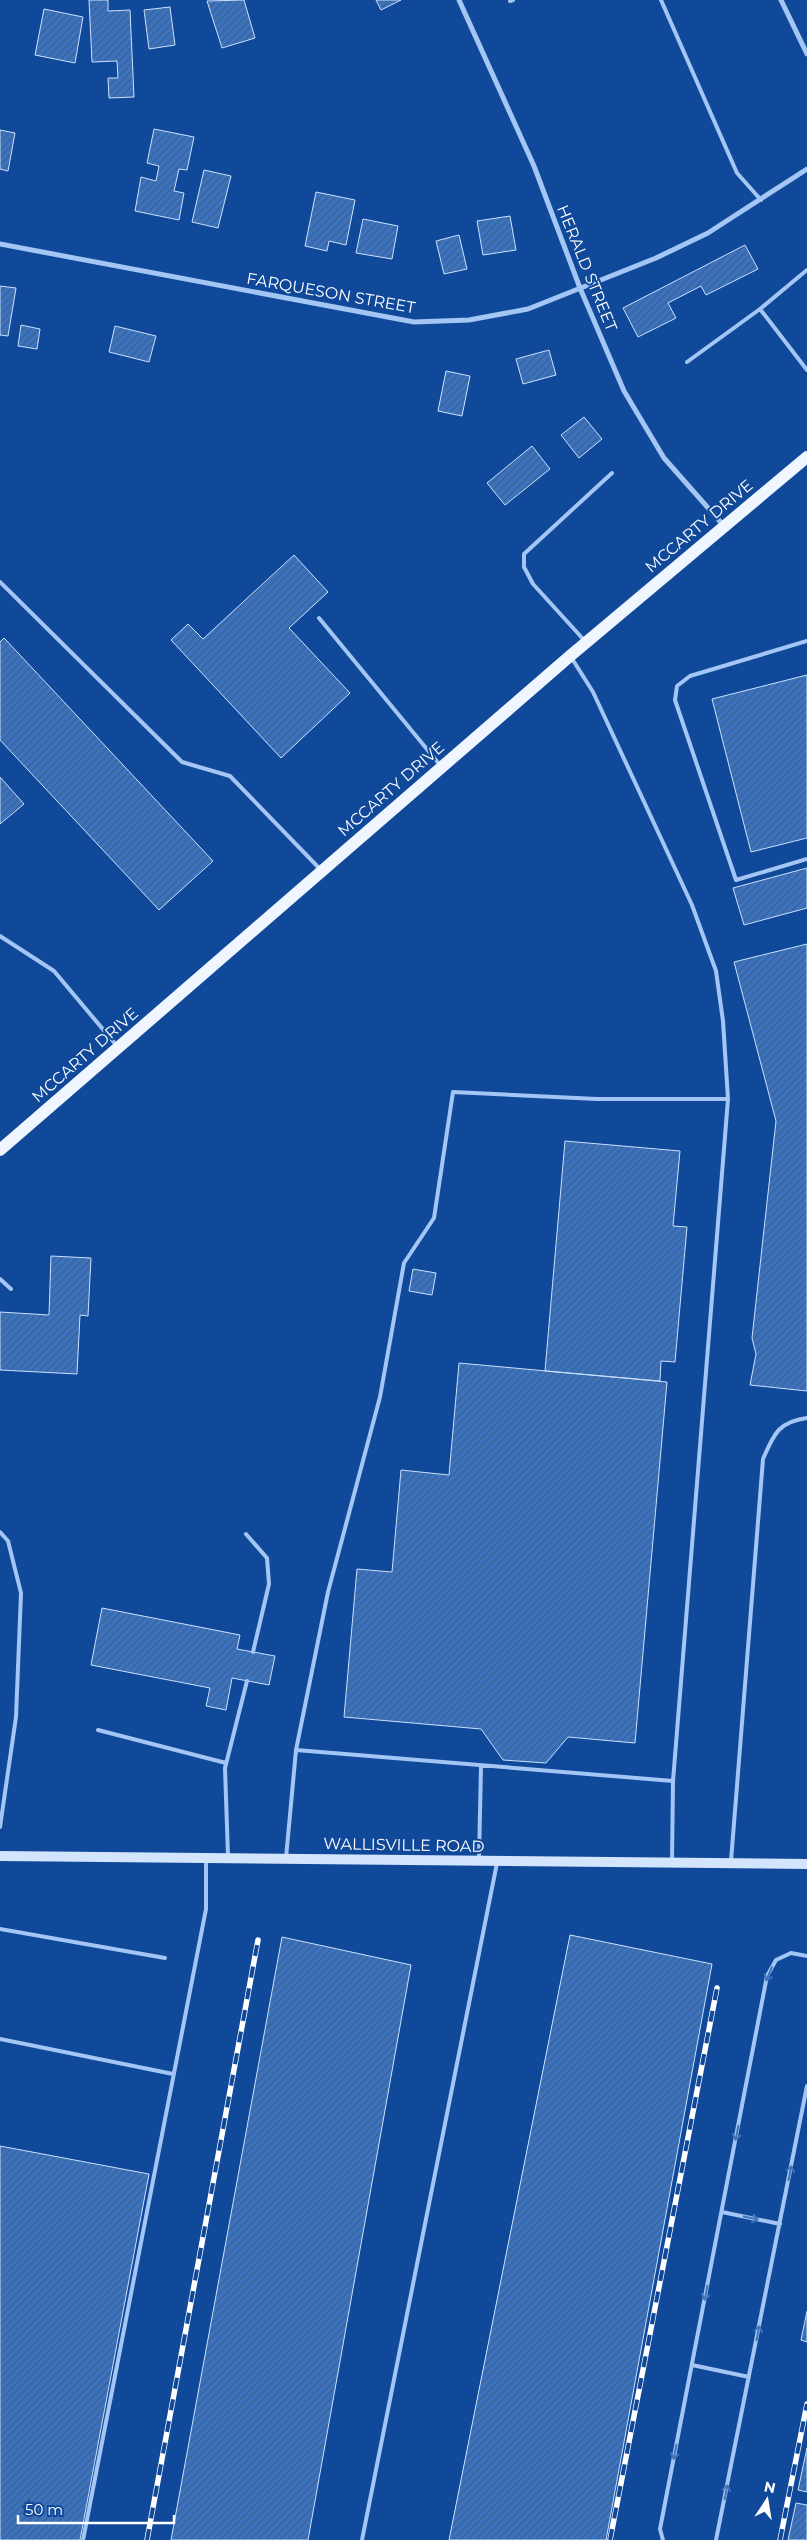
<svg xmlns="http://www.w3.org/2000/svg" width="807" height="2540" viewBox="0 0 807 2540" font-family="Montserrat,sans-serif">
<defs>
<pattern id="building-hatch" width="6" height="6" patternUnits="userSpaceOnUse" patternTransform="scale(1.25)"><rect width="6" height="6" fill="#3973c1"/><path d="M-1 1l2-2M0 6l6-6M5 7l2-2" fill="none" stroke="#426086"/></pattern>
</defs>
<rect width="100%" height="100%" fill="#10499a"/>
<path fill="url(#building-hatch)" stroke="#cbe1fe" d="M 89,0 L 108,0 L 108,11 L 130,10 L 134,97 L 109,98 L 108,78 L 118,78 L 117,61 L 92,62 Z
M 244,0 L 255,38 L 222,48 L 207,1 Z
M 376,0 L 401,0 L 381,10 Z
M 170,7 L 175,45 L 149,49 L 144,10 Z
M 44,9 L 83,17 L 75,63 L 35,55 Z
M 154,129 L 194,137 L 187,170 L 179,169 L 174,191 L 184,193 L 179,220 L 135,211 L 141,177 L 156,181 L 159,166 L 147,163 Z
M 0,130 L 15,133 L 8,171 L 0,169 Z
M 204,170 L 231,176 L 218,228 L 192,222 Z
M 316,192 L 355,200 L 346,245 L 329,241 L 327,251 L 305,246 Z
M 510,216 L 516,250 L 483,255 L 477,221 Z
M 363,219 L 398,226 L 392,259 L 356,253 Z
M 459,235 L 467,269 L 444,274 L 436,241 Z
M 745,245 L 758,269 L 706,295 L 701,286 L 668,303 L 676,318 L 638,337 L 623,308 Z
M 0,286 L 16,288 L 8,336 L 0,335 Z
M 21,325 L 40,329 L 37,349 L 18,346 Z
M 115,326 L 156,336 L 149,362 L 109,352 Z
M 549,350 L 556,375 L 523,384 L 516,359 Z
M 446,371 L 470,376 L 462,416 L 438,411 Z
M 584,417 L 602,439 L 579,458 L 561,435 Z
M 532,446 L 550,469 L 505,505 L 487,483 Z
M 294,555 L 328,592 L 289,628 L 350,693 L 281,758 L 171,640 L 188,624 L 203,639 Z
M 4,638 L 213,861 L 159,910 L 0,740 L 0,642 Z
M 807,675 L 807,838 L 751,852 L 712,699 Z
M 0,777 L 24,804 L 0,824 Z
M 807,868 L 807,908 L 744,925 L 733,888 Z
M 807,944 L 807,1391 L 750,1385 L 756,1354 L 752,1338 L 776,1121 L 734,962 Z
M 565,1141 L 680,1151 L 673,1226 L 687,1227 L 675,1362 L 661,1361 L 660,1381 L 545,1371 Z
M 51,1256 L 91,1258 L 88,1316 L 80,1315 L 77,1374 L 0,1370 L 0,1312 L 49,1315 Z
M 413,1269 L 436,1273 L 432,1295 L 409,1291 Z
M 459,1363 L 667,1382 L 635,1743 L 568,1737 L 546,1763 L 503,1760 L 481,1729 L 344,1717 L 357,1569 L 392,1572 L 401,1470 L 449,1475 Z
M 102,1608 L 240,1635 L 237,1649 L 275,1656 L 269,1685 L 232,1678 L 226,1710 L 206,1706 L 210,1688 L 91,1665 Z
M 570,1935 L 712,1964 L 606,2540 L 449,2540 Z
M 282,1937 L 411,1965 L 308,2540 L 171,2540 Z
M 0,2146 L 149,2174 L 80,2540 L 0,2540 Z
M 807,2311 L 807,2342 L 801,2340 Z
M 807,2448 L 807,2492 L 798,2490 Z
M 796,2503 L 807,2505 L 807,2540 L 788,2540 Z"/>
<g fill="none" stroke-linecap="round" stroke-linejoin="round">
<path stroke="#a3c6f4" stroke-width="4" d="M 661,0 L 737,173 L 761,200
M 510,1 L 513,0
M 760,309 L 807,270
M 687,362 L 760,309 L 807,370
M 0,582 L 182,762 L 230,776 L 320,869
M 319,618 L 440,765
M 584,640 L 533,584 L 524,567 L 524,554 L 612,473
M 807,641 L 690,676 L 677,686 L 675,700 L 736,880 L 807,859
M 0,936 L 54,971 L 117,1046
M 0,1279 L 11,1289
M 0,1532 L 8,1541 L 21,1593 L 16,1717 L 0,1827
M 246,1534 L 267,1558 L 269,1584 L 253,1652
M 98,1730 L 226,1763
M 296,1750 L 328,1592 L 380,1397 L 404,1263 L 434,1218 L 453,1092 L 597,1099 L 728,1099
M 228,1856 L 225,1768 L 247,1681
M 286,1858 L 296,1750 L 673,1781 L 728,1099 L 723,1021 L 716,971 L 692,905 L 593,692 L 571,657
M 479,1859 L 481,1766
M 672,1861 L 673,1781
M 731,1861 L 763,1459 C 774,1434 778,1422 807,1418
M 0,1929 L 165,1958
M 0,2039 L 173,2074
M 722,2212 L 780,2224
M 692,2365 L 749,2377
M 83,2540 L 206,1909 L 206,1860
M 362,2540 L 497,1863
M 663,2540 L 660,2529 L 767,1976 L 776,1960 L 791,1953 L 807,1956
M 716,2540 L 807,2086"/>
<path stroke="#a3c6f4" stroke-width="5" d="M 459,0 L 534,166 L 580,288 L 624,391 L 664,458 L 724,526
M 781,0 L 807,54
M 0,244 L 414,322 L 469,320 L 528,309 L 656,258 L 708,233 L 807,169"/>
<path stroke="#d3e4fd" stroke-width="10" d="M 0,1856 L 807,1864"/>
<path stroke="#f0f6ff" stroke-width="12" d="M 0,1150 L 570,656 L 807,457"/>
<g stroke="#fff" stroke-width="5.5">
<path id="rail" d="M 147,2540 L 258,1940
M 610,2540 L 717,1988
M 780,2540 L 807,2404"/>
</g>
<use href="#rail" stroke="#10499a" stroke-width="4" stroke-dasharray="11" stroke-linecap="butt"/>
</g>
<defs><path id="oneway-shaft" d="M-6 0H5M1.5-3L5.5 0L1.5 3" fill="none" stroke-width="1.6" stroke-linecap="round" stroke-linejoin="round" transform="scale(1.25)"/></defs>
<g stroke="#4375ba">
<use href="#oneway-shaft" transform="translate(769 1974) rotate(113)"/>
<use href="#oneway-shaft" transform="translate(737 2133) rotate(101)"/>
<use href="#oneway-shaft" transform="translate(790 2173) rotate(-79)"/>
<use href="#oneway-shaft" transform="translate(751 2218) rotate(12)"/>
<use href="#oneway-shaft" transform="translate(706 2293) rotate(101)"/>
<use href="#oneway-shaft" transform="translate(758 2333) rotate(-79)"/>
<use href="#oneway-shaft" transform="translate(675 2452) rotate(101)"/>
<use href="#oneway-shaft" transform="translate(726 2492) rotate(-79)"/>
</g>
<g text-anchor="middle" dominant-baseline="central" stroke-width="4" stroke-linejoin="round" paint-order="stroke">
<g font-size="16" fill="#fff" stroke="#10499a">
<text transform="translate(587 268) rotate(68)">HERALD STREET</text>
<text transform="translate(331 293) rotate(10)">FARQUESON STREET</text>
<text transform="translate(699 526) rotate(-40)">MCCARTY DRIVE</text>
<text transform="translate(391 789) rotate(-41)">MCCARTY DRIVE</text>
<text transform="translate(85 1055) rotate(-41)">MCCARTY DRIVE</text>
<text transform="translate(404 1845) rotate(1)">WALLISVILLE ROAD</text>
</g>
</g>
<g transform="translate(767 2500) rotate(12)" stroke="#10499a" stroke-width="4" paint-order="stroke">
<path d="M0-4L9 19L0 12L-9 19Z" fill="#ffffff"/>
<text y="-8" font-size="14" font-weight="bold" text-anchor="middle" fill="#ffffff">N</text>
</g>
<path d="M18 2515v8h156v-8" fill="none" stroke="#ffffff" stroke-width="2.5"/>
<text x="25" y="2515" font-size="15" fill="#ffffff" stroke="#10499a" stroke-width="4" paint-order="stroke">50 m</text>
</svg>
